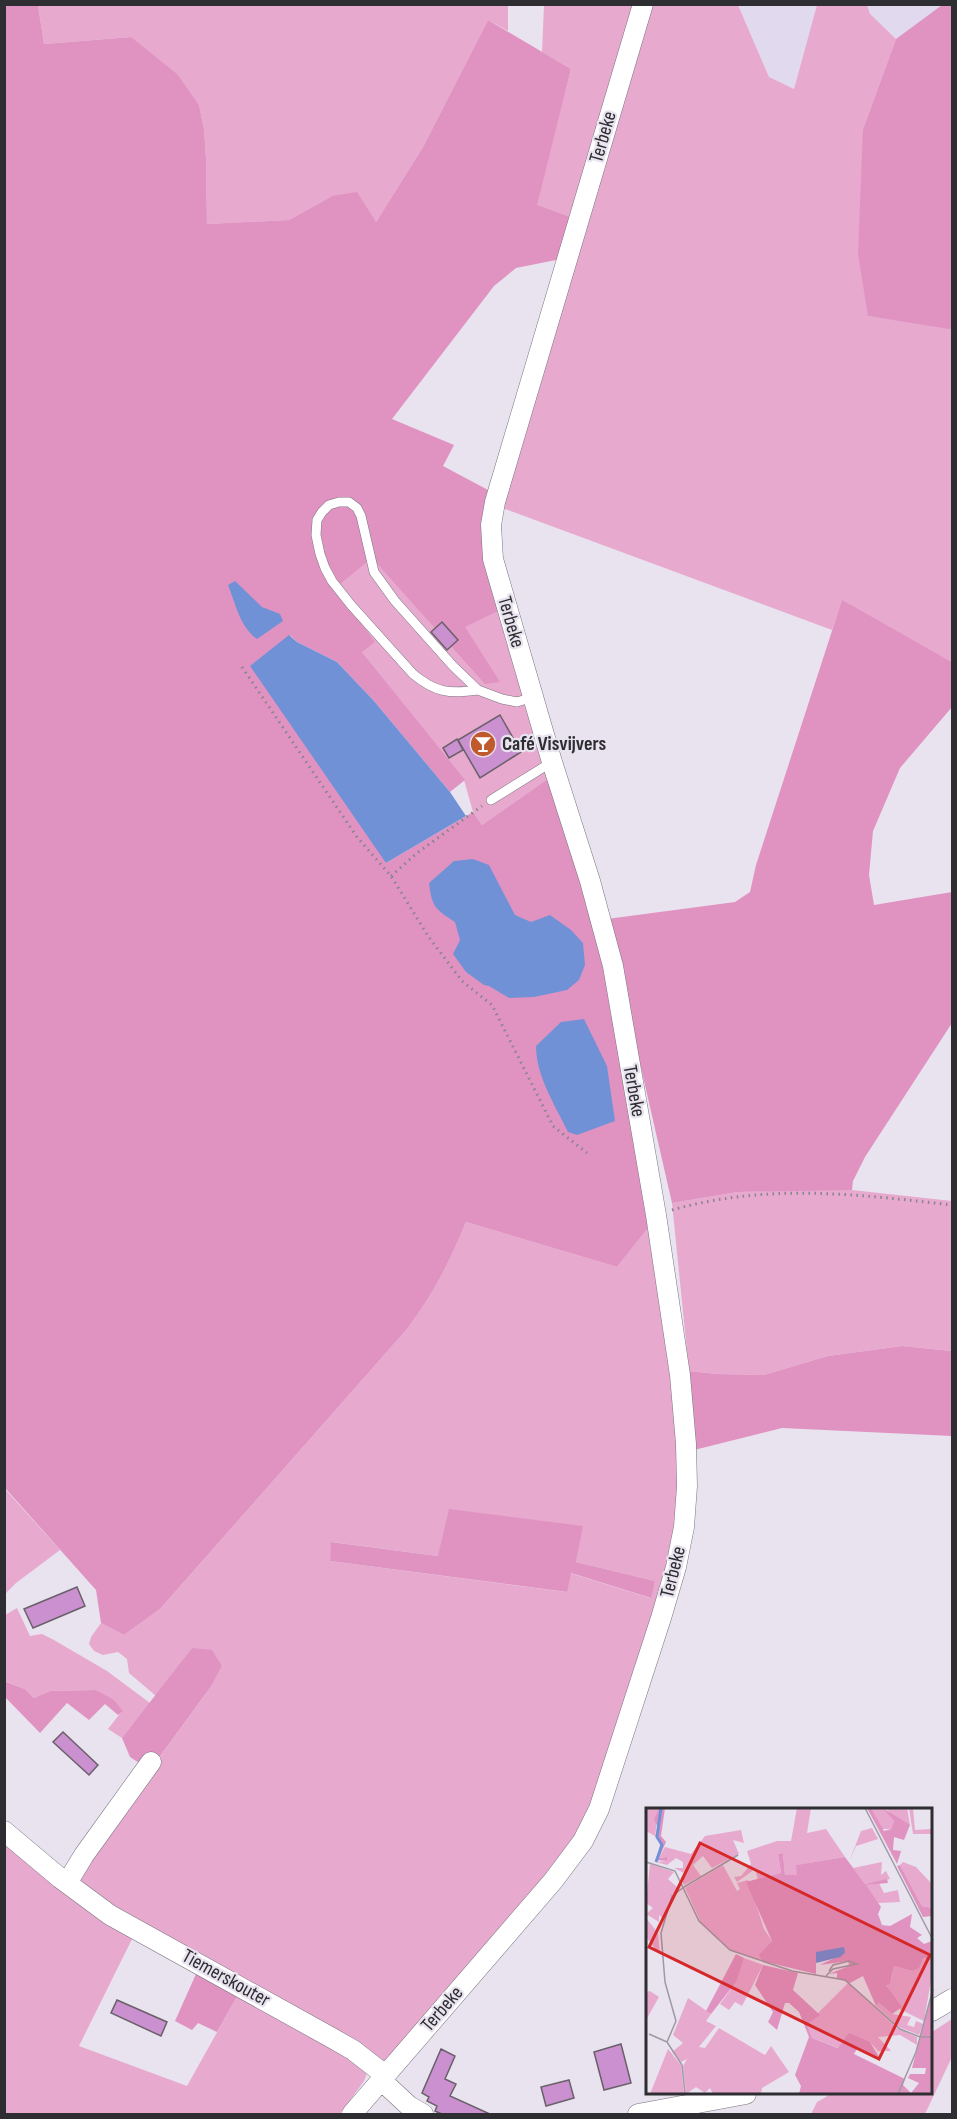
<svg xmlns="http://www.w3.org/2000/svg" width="957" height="2119" viewBox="0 0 957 2119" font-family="'Sofia Sans Condensed',sans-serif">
<rect width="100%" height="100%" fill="#e8e3ef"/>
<path fill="#e1d9ed" d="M 738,5 L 817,5 L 794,89 L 769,77 Z
M 867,5 L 942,5 L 896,39 L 869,14 Z"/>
<path fill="#e8a9ce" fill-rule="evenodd" d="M 38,5 L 508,5 L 508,31 L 488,20 L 423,147 L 376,222 L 332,196 L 289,220 L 207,224 L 206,158 L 204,129 L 199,105 L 131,37 L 44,44 Z
M 544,5 L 633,5 L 571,217 L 536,205 L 571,69 L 542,52 Z
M 649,5 L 738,5 L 769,77 L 794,89 L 817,5 L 867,5 L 870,14 L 896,39 L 863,129 L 868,316 L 952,328 L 952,662 L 842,601 L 832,630 L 500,507 Z
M 268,445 L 483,520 L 549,778 L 482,825 L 473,812 L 464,780 L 362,652 Z
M 802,1190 L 852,1190 L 952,1201 L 952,1351 L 902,1346 L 828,1356 L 764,1375 L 717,1374 L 689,1371 L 672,1203 L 738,1192 Z
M 466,1222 L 617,1267 L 648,1228 L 667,1340 L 677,1433 L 680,1485 L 676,1536 L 595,1804 L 565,1857 L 395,2057 L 383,2063 L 90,1896 L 77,1877 L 90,1853 L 212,1685 L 222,1666 L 192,1648 L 156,1696 L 129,1673 L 127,1659 L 118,1652 L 103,1655 L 94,1651 L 89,1644 L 91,1637 L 101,1623 L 124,1635 L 160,1609 L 407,1329 C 434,1293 449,1263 466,1222 ZM 582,1526 L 576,1562 L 655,1581 L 650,1598 L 570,1573 L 566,1592 L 330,1561 L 332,1542 L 438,1556 Z
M 4,1488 L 60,1550 L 16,1583 L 5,1594 Z
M 17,1608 L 30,1636 L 42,1634 L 54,1640 L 107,1671 L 150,1703 L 122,1738 L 108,1729 L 122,1711 L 96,1690 L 50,1691 L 34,1698 L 25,1689 L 5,1681 L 5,1615 Z
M 4,1837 L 134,1935 L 79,2046 L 187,2086 L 239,1993 L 358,2062 L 367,2073 L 364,2081 L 340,2114 L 271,2114 L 270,2113 L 256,2114 L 5,2114 Z
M 952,2019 L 952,2057 L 925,2114 L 811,2114 L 817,2102 L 831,2094 L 932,2094 L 932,2032 Z"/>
<path fill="#e093c1" d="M 4,5 L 38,5 L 44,44 L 131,37 L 177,74 L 199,105 L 204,129 L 206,158 L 207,224 L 289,220 L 332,196 L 357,192 L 376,222 L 423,147 L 488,20 L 571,69 L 537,205 L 571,217 L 561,259 L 516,268 L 494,286 L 392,419 L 454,445 L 443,466 L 490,491 L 502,609 L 465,627 L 500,682 L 485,684 L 372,558 L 335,588 L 375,642 L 362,652 L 465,780 L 450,792 L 374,701 L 337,662 L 297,642 L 290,635 L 386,863 L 473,812 L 482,825 L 549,778 C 569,840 589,903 604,967 C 623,1053 634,1141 648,1228 L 617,1267 L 466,1222 C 449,1263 434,1293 407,1329 L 160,1609 L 124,1635 L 101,1623 L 96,1590 L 5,1488 Z
M 942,5 L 952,5 L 952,328 L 949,329 L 868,316 L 858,254 L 863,129 L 896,39 Z
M 842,600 L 952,662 L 952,707 L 900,768 L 873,831 L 869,875 L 874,905 L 952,892 L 952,1023 L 865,1157 L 853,1181 L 852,1190 L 738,1192 L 672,1203 L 607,919 L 735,902 L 750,892 L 756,865 Z
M 902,1346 L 952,1351 L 952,1436 L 782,1428 L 694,1450 L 689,1371 L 717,1374 L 764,1375 L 828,1356 Z
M 449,1509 L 583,1526 L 576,1562 L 655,1581 L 651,1598 L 571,1573 L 567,1592 L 330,1561 L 331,1542 L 438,1556 Z
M 192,1648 L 212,1650 L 222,1666 L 212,1685 L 150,1770 L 130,1757 L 122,1738 Z
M 4,1681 L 25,1689 L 34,1698 L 50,1691 L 96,1690 L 114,1700 L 123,1711 L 118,1715 L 105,1704 L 89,1720 L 67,1703 L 40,1733 L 5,1697 Z
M 201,1971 L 239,1993 L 217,2032 L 198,2023 L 192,2030 L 175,2021 L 196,1974 Z"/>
<path fill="#7191d6" d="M 235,581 L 262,607 L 280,614 L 283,621 L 257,639 C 240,627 236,605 228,585 Z
M 289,635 L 297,642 L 337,662 L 374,701 L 450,792 L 466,816 L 386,863 L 250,666 Z
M 473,859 L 489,865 L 515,915 L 531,922 L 550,915 L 571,930 L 583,943 L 585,965 L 579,980 L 567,990 L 534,997 L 509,998 L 489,986 L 484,985 L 466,972 L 453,954 L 460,940 L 455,922 C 435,909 432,907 429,883 L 454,861 Z
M 584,1019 L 607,1066 L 615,1121 L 577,1135 L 568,1132 C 555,1105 536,1076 536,1046 L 561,1022 Z"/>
<path fill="#ca90cf" stroke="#696069" stroke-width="1.5" d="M 442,622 L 458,640 L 447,650 L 431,632 Z
M 500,715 L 521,752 L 480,778 L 458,740 Z
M 457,739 L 463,750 L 449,758 L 443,748 Z
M 77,1587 L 85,1606 L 33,1628 L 24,1609 Z
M 63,1732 L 98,1765 L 89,1775 L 53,1742 Z
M 117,2000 L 167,2022 L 161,2036 L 111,2013 Z
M 621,2044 L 631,2083 L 604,2090 L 594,2052 Z
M 441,2049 L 455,2056 L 445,2079 L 456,2084 L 450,2096 L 492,2115 L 444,2115 L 435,2111 L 437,2106 L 427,2101 L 429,2097 L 422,2093 Z
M 569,2080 L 574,2098 L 546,2106 L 541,2087 Z"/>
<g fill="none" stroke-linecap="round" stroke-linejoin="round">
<g stroke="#797580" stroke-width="10">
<path id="lane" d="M 478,690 C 450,694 436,693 413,674 L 351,605 L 332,581 L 325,568 L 320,554 L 316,535 L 317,520 L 322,512 L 329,505 L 339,502 L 349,502 L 357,508 L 361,516 L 374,572 L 395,601 L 453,666 L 478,690 L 502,699 L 517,702 L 533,697
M 491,800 L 552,762"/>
</g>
<g stroke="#797580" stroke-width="21">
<path id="street" d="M 4,1831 L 60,1878 L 110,1915 L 332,2038 L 353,2050 L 385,2075
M 67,1883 L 84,1855 L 151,1762
M 932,2011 L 952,1999
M 381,2080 L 409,2106 L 423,2114
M 352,2114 L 553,1881 L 583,1841 L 599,1809 L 661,1618 L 676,1567 L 684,1527 L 687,1486 L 686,1444 L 680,1375 L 656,1215 L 613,966 L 590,881 L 552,762 L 493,559 L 491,525 L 495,502 L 643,4
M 638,2114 L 746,2094"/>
</g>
<path stroke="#87848c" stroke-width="3" stroke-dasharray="1.5 4.5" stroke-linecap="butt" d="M 242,667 L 357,837 L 391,876 L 428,936 L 462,981 L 492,1005 L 553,1126 L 587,1153
M 391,876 L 417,853 L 482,806
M 672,1210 C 768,1183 856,1194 952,1205"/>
<use href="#lane" stroke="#fff" stroke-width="9"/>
<use href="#street" stroke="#fff" stroke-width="20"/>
</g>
<defs>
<g id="bar-disc" transform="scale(1.35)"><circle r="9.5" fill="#c05a2c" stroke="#e8e3ef"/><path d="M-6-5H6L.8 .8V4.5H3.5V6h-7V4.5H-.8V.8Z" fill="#fff"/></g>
</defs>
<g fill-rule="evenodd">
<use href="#bar-disc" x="483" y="744"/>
</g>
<g text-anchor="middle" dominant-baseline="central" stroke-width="4.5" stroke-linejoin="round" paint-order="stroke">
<g font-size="20" fill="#2e2d31" stroke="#e8e3ef">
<text transform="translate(603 137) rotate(-74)">Terbeke</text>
<text transform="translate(511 622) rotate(74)">Terbeke</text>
<text transform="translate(634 1091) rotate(80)">Terbeke</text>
<text transform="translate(673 1572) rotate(-76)">Terbeke</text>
<text transform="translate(226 1978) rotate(29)">Tiemerskouter</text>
<text transform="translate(442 2009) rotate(-49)">Terbeke</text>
</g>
<g font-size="20" font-weight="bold" fill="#2e2d31" stroke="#e8e3ef" text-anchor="start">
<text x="502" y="744">Café Visvijvers</text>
</g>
</g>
<g transform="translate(646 1808)">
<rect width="286" height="286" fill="#e8e3ef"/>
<path d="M 1,0 L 13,0 L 9,28 L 0,23 ZM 151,0 L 165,0 L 161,25 L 180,21 L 199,49 L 151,57 L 151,67 L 139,67 L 137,45 L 132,46 L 135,65 L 112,72 L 109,61 L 91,74 L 88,69 L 95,68 L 105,56 L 101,43 L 131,33 L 145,33 ZM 225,0 L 237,0 L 245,8 L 248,13 L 245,21 L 236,21 ZM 240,0 L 261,0 L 264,17 L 251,13 ZM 263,0 L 267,0 L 269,22 L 286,21 L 286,26 L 267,26 ZM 226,20 L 232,31 L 210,38 L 203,54 L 215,23 ZM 95,22 L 98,35 L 87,32 L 93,46 L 66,60 L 57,48 L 47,57 L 55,68 L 38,77 L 35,70 L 38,65 L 28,60 L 37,60 L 37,54 L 30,50 L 21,57 L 10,54 L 21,53 L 19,49 L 13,50 L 19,39 L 45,46 L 59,28 ZM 236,54 L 235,67 L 240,63 L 244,71 L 219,76 L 207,60 ZM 257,54 L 270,59 L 286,76 L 286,100 L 276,98 L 254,57 ZM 4,56 L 28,64 L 22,71 L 32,80 L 17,111 L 13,107 L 13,114 L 0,106 L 7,100 L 0,95 ZM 77,57 L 91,83 L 94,81 L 91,75 L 102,72 L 118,121 L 126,133 L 114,147 L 116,153 L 86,143 L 55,115 L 39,80 ZM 233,75 L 238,85 L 252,82 L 254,94 L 232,95 L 219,77 ZM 0,110 L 12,125 L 14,147 L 0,129 ZM 98,150 L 117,157 L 96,198 L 89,194 L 83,202 L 74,196 L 85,181 ZM 276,150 L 286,153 L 287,161 L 278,213 L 253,201 L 240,176 L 245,173 L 248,158 L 266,163 ZM 202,175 L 251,220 L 271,229 L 271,237 L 254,227 L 232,229 L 245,243 L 232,243 L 224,234 L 198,233 L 193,240 L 166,230 L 161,216 ZM 4,183 L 13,189 L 0,212 L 0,184 ZM 42,190 L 65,206 L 60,213 L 70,218 L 53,239 L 59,240 L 73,220 L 119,247 L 125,238 L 143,264 L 116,280 L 115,286 L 67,286 L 64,280 L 59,285 L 50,279 L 40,286 L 37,258 L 41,251 L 35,254 L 26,244 L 37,235 L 27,227 ZM 233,195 L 246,206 L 265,209 L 261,217 L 268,219 L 270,213 L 277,216 L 273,227 L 253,219 L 230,198 ZM 22,241 L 35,257 L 38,286 L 4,286 Z" fill="#e8a9ce"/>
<path d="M 13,0 L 19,0 L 15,28 L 20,34 L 13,50 L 21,49 L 21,53 L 10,52 L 15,34 L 9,28 L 12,19 L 8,12 ZM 221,0 L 225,0 L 238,23 L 245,21 L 248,13 L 237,0 L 264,17 L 258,32 L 248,29 L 247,42 L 255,43 L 258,34 L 251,56 ZM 137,45 L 139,67 L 151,67 L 150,57 L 199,49 L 219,76 L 241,71 L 242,75 L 220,77 L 235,99 L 232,106 L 236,117 L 244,118 L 266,106 L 264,119 L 276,127 L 271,130 L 278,136 L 286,133 L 286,161 L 286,153 L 277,150 L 273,160 L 266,163 L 248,158 L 244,176 L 240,177 L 256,199 L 246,206 L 233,195 L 230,198 L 217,168 L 204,175 L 191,170 L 191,165 L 183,166 L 203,158 L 202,153 L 174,157 L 199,145 L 170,144 L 170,166 L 116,153 L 113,147 L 126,133 L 100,74 L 135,65 L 132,46 ZM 254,57 L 276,98 L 286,100 L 286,108 L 277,109 L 251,58 ZM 90,146 L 98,150 L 90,174 L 65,206 L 60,203 ZM 117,157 L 152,165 L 147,182 L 174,207 L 161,216 L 166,230 L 192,240 L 203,225 L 224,234 L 234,251 L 211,241 L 208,246 L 259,271 L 257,277 L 265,285 L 273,275 L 262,270 L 264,266 L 279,266 L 280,260 L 266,260 L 286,186 L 286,286 L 153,286 L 155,278 L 149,267 L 163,229 L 153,204 L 143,195 L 139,195 L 131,222 L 122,214 L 127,204 L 109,177 Z" fill="#e093c1"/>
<path d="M 198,139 L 199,145 L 194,149 L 170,155 L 170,144 Z" fill="#7191d6"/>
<path fill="none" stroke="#7191d6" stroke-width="3" d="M 10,54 L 16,37 L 11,29 L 15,0"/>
<path fill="none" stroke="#9e9aa3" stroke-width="1.5" d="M 219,0 L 287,132M 0,54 L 29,63 L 53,113 L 84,142 L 146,163 L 199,172 L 254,221 L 274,229 L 287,229M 38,79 L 92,47M 180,168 L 187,161 L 211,156 L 203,153 L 187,157 L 183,163M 3,226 L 21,234M 21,234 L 30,213 L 19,174 L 15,125 L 26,88 L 38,79M 21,234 L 36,257 L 39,286M 252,286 L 270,244 L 287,181"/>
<path fill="#d62828" fill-opacity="0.15" stroke="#d62828" stroke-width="3" d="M 54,35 L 284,147 L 233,251 L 3,139 Z"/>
<rect width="286" height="286" fill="none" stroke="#2e2d31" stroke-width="3"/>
</g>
<rect width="957" height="2119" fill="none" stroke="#2e2d31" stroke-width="12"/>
</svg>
